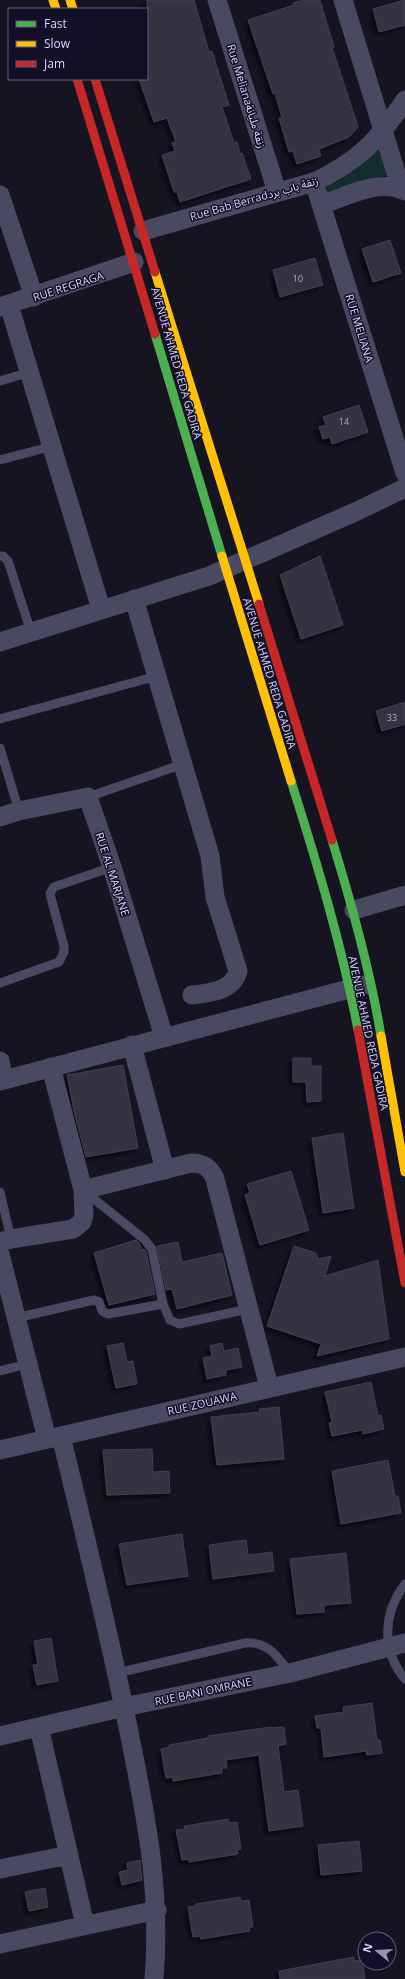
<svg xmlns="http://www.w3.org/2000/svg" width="405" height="1979" viewBox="0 0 405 1979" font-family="'Open Sans','Noto Sans Arabic',sans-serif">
<defs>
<filter id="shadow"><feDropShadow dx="-3.5" dy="3.5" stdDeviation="2" flood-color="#0009"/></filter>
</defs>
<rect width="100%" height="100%" fill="#161421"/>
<path fill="#132c2d" d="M 378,150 L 382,150 L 388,175 L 328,194 L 324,182 C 349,178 359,166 378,150 Z"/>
<path fill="#343243" stroke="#433f54" filter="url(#shadow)" d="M 147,0 L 194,0 L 209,52 L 212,51 L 229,105 L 222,107 L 234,143 L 237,142 L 240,154 L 242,153 L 251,179 L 180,202 L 177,192 L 174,192 L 162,155 L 175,151 L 172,143 L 176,142 L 167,118 L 154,122 L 139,79 L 147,79 Z
M 303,0 L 320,0 L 334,47 L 332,47 L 358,127 L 349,137 L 319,149 L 321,156 L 297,164 L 293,151 L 289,152 L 279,118 L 282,118 L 275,93 L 273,94 L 248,20 L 294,5 L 293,3 Z
M 405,0 L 405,25 L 379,32 L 373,9 Z
M 390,240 L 401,273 L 373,282 L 362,249 Z
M 315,258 L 323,285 L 280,297 L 273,270 Z
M 359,405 L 368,432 L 332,444 L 330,437 L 323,439 L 319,427 L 326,425 L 323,417 Z
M 320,556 L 343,625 L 301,639 L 280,575 Z
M 405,702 L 405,724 L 382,731 L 376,711 Z
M 293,1058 L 311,1058 L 311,1066 L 321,1066 L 321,1101 L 307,1102 L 306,1082 L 293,1082 Z
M 123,1065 L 138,1148 L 86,1157 L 74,1111 L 67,1075 Z
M 343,1133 L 354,1208 L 323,1213 L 312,1138 Z
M 291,1171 L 309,1230 L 260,1245 L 245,1195 L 250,1193 L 247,1184 Z
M 136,1240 L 139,1243 L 141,1250 L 144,1249 L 146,1252 L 155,1294 L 109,1305 L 94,1253 Z
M 178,1242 L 182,1262 L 222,1253 L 232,1295 L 177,1309 L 172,1289 L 166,1290 L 157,1246 Z
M 294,1246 L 316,1253 L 318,1259 L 331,1256 L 325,1276 L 378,1260 L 389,1339 L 317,1356 L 321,1344 L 267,1326 Z
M 123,1343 L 127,1362 L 133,1361 L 137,1384 L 116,1388 L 107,1346 Z
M 222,1343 L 224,1351 L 238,1348 L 242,1367 L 226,1370 L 226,1375 L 207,1379 L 203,1358 L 212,1356 L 210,1346 Z
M 371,1382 L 378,1416 L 381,1415 L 384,1429 L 363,1434 L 362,1430 L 332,1436 L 329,1423 L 332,1422 L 325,1392 Z
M 279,1407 L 284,1459 L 217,1465 L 211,1417 L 260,1412 L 259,1409 Z
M 152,1449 L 153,1472 L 169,1471 L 170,1493 L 107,1495 L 103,1450 Z
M 388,1460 L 395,1496 L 398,1496 L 401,1513 L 341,1524 L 332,1471 Z
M 182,1534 L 188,1576 L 127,1585 L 119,1544 Z
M 246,1540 L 248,1555 L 272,1552 L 274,1571 L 213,1579 L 209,1545 Z
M 346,1553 L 351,1603 L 324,1605 L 324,1612 L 297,1614 L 290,1559 Z
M 51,1638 L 58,1681 L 37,1685 L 33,1665 L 38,1665 L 34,1641 Z
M 372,1703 L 377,1740 L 380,1740 L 382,1753 L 367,1755 L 366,1751 L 324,1757 L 321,1728 L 317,1728 L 315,1716 L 344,1712 L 343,1707 Z
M 271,1727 L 271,1728 L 284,1727 L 286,1744 L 278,1746 L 284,1792 L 298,1790 L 303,1826 L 269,1831 L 259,1755 L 226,1760 L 227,1768 L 222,1768 L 222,1773 L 173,1781 L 173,1777 L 166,1778 L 161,1749 L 169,1747 L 169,1745 L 208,1738 L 208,1736 Z
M 228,1819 L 229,1823 L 237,1822 L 241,1849 L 237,1850 L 238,1854 L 189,1862 L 189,1859 L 182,1860 L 176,1830 L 185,1829 L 184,1826 Z
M 359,1841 L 362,1871 L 321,1875 L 318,1845 Z
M 140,1860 L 142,1880 L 122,1885 L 119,1872 L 128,1870 L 127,1863 Z
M 45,1888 L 48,1907 L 29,1911 L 25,1892 Z
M 240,1897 L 241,1901 L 249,1900 L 253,1927 L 249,1927 L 250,1931 L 201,1939 L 200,1936 L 193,1937 L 188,1907 L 196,1906 L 196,1904 Z
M 354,1957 L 354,1961 L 362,1960 L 365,1979 L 280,1979 L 279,1971 Z"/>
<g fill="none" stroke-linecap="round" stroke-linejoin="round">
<path stroke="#4a4962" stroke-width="9" d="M 0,381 L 30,372
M 0,460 L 53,446
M 0,556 L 3,556 L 8,561 L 31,632
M 0,719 L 157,676
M 0,748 L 19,811
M 88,797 L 183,764
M 0,983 L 59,962 L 64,952 L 64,946 L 51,898 L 50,893 L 54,887 L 112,867
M 84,1191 L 144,1239 L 152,1249 L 163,1304
M 0,1192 L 11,1239
M 16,1318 L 94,1300 L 99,1302 L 102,1311 L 108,1314 L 163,1304 L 170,1320 L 179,1324 L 248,1309
M 0,1371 L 27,1364
M 405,1584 C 383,1613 381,1651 405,1679
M 117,1673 L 245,1643 C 268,1641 277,1656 290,1673"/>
<path stroke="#4a4962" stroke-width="19" d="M 217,0 L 277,192
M 343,0 L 401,189
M 314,182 L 405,473
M 0,195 L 34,297
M 321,205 C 347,196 379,178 405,191
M 143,231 L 314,182 C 359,161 378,140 405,100
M 9,305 L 101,609
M 0,307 L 134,262
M 134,599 L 210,856 L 215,897 L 238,971 C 233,991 210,993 192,995
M 0,642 L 209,576 L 355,512 L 405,488
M 0,817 L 19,811 L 88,797 L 112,867 L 164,1037
M 354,910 L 405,895
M 132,1045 L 165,1170
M 0,1061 L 4,1080
M 0,1081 L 364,985
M 83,1190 L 191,1163 C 203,1163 210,1167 215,1179 L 269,1387
M 0,1244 L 3,1241 L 11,1239 L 73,1229 L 82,1222 L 84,1215 L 83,1190 L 51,1067
M 0,1254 L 47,1439
M 61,1436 C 85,1536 110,1636 130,1737 C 147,1821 161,1892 154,1979
M 0,1450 L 405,1357
M 39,1727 L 85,1925
M 0,1736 L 124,1707 L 290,1673 L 405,1643
M 0,1869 L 69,1855
M 0,1944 L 157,1910"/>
<path stroke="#4caf50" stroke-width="9" d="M 155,334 L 222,556
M 291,781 C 317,863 342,946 358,1030
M 332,840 C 352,905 370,969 381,1036"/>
<path stroke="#ffc107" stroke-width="9" d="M 53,0 L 56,9
M 70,0 L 73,9
M 155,272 L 259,604
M 222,556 L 291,781
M 381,1036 L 405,1172"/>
<path stroke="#c62828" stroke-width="9" d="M 77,79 L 155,334
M 95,79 L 155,272
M 259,604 L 332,840
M 358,1030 L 405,1283"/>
</g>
<g text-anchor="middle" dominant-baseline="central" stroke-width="3" stroke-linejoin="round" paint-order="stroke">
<g font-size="9" fill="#b0acd0">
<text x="298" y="278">10</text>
<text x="344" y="421">14</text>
<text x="392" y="717">33</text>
</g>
<g font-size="11" fill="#d9d4ff" stroke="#130f26">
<text transform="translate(247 96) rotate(73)">Rue Melianaزنقة مليانة</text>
<text transform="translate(254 198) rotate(-16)">Rue Bab Berradزنقة باب برد</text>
<text transform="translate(68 286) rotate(-18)">RUE REGRAGA</text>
<text transform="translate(360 328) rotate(73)">RUE MELIANA</text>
<text transform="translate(177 363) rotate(74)">AVENUE AHMED REDA GADIRA</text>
<text transform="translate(270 673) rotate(73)">AVENUE AHMED REDA GADIRA</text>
<text transform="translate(113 874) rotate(72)">RUE AL MARJANE</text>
<text transform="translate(369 1033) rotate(78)">AVENUE AHMED REDA GADIRA</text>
<text transform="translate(202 1403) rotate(-13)">RUE ZOUAWA</text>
<text transform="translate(203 1691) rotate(-12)">RUE BANI OMRANE</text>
</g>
</g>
<rect x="8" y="8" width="140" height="72" fill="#130f26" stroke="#625e7d"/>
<rect x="16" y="21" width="20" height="6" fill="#4caf50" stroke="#625e7d"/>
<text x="44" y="28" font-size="12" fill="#d9d4ff">Fast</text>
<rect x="16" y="41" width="20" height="6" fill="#ffc107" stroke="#625e7d"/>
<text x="44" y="48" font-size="12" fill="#d9d4ff">Slow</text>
<rect x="16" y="61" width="20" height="6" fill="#c62828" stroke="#625e7d"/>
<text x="44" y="68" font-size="12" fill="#d9d4ff">Jam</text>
<g transform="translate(377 1951) rotate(288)"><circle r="19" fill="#130f26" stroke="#625e7d"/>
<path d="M0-3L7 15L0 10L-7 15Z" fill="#9591b1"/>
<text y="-6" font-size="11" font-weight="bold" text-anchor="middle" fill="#d9d4ff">N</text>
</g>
</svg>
